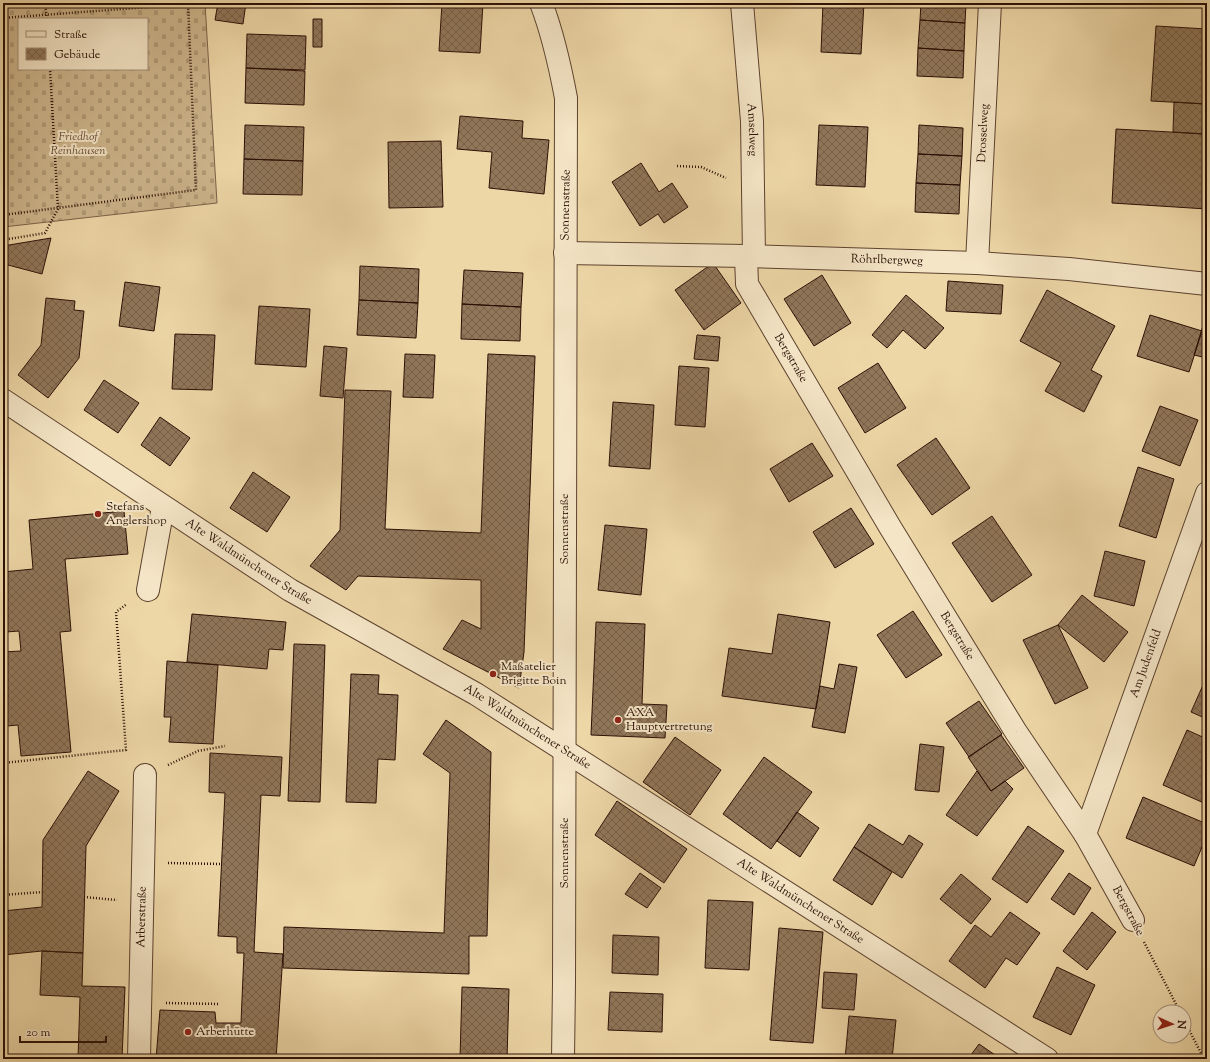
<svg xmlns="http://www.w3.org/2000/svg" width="1210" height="1062" viewBox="0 0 1210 1062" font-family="'Sorts Mill Goudy',serif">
<defs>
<pattern id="cemetery-stones" width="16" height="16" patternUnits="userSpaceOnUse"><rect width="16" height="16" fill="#cdb58c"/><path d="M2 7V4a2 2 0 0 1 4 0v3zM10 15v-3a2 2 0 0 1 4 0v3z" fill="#b09b77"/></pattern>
<pattern id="building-cross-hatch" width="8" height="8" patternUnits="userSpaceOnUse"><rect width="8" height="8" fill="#90775a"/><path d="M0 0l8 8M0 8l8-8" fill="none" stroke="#766048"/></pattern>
</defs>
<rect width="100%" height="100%" fill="#eed7a7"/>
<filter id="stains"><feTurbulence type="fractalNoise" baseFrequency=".005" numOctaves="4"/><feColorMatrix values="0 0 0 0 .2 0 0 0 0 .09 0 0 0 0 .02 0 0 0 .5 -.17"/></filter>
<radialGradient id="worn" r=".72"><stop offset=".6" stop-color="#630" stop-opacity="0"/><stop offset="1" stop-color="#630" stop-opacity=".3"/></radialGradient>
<path fill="url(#cemetery-stones)" stroke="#7c6249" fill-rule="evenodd" d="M 3,3 L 205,3 L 217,203 L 3,227 ZM 19,19 L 147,19 L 147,69 L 19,69 Z"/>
<path fill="url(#building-cross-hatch)" stroke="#2b1006" d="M 218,3 L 246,3 L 243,24 L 215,20 Z
M 442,3 L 483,3 L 480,53 L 439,51 Z
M 823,3 L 864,3 L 861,54 L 821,52 Z
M 921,3 L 966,3 L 965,23 L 920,20 Z
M 313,19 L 322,19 L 322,47 L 313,47 Z
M 920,20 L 965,23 L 964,51 L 918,48 Z
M 1156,26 L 1207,29 L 1207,104 L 1151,101 Z
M 247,34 L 306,36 L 305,70 L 246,68 Z
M 918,48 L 964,51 L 963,78 L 917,76 Z
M 246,68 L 305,71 L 304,105 L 245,103 Z
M 1174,102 L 1204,104 L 1202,134 L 1173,132 Z
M 460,116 L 523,121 L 522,138 L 549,140 L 544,194 L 489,188 L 492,152 L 457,149 Z
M 245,125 L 304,127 L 303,161 L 244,159 Z
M 819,125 L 868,127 L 865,187 L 816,185 Z
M 919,125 L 963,128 L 962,156 L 918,154 Z
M 1116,129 L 1207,134 L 1207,209 L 1112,203 Z
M 441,141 L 443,207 L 389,208 L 388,142 Z
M 918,154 L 962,156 L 960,185 L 916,183 Z
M 244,159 L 303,161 L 302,195 L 243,194 Z
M 641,163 L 659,192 L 672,183 L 688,207 L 664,223 L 658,214 L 640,226 L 612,182 Z
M 916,183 L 960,185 L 959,214 L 915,212 Z
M 51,238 L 42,274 L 8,265 L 3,266 L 3,246 Z
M 713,263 L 741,303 L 704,330 L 675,290 Z
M 360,266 L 419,269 L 418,303 L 359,300 Z
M 464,270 L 523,273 L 521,307 L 462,304 Z
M 822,275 L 851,323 L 814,346 L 784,299 Z
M 948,281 L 1003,285 L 1001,314 L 946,311 Z
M 125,282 L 160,287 L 154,331 L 119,326 Z
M 1047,290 L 1115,326 L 1091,370 L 1102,376 L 1084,412 L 1045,391 L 1061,363 L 1020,341 Z
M 906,295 L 944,328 L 925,349 L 903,330 L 887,348 L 872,335 Z
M 46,298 L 75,301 L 74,310 L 84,311 L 79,358 L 48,398 L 18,375 L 41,345 Z
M 359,300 L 418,303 L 416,338 L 357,335 Z
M 462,304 L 521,307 L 520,341 L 461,339 Z
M 259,306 L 310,309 L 306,367 L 255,364 Z
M 1150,315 L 1202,331 L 1189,372 L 1137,356 Z
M 1205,319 L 1207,319 L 1207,358 L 1194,355 Z
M 175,334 L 215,335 L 212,390 L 172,389 Z
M 697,335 L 720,337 L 718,361 L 694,359 Z
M 324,346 L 347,348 L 343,398 L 320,396 Z
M 405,354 L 435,355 L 433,398 L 403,397 Z
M 488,354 L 535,356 L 524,652 L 519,688 L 443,649 L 462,620 L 481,629 L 481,580 L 358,576 L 346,590 L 310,566 L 340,530 L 345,390 L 391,391 L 385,529 L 481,533 Z
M 878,363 L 906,408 L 865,433 L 838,388 Z
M 679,366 L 709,368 L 705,427 L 675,425 Z
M 104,380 L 139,403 L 118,433 L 84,410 Z
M 613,402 L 654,405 L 650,469 L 609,466 Z
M 1160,406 L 1198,420 L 1180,466 L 1142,451 Z
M 160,417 L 190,438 L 170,466 L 141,445 Z
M 936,438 L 970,488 L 932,515 L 897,465 Z
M 812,443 L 833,476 L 789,502 L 770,469 Z
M 1138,467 L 1174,479 L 1156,538 L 1119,526 Z
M 253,472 L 290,497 L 267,532 L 230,508 Z
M 851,508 L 874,544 L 835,568 L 813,532 Z
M 124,511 L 128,554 L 65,559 L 71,631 L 60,632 L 71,752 L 21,756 L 18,725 L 7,726 L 3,679 L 3,652 L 21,651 L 19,631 L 6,632 L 3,594 L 3,572 L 33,569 L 29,520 Z
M 992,516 L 1032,575 L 992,602 L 952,543 Z
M 605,525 L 647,529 L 641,595 L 598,590 Z
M 1105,551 L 1145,561 L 1134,606 L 1094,596 Z
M 1082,595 L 1128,632 L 1104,662 L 1058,625 Z
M 913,611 L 942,655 L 906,678 L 877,635 Z
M 192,614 L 286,622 L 283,650 L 269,649 L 267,669 L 187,662 Z
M 778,614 L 830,622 L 816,709 L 722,696 L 729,648 L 772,654 Z
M 596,622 L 645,624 L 642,704 L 667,705 L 665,738 L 591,735 Z
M 1058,625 L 1088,688 L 1055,704 L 1023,640 Z
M 294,644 L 325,645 L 320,802 L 288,801 Z
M 167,661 L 218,665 L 213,744 L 169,742 L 171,717 L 164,717 Z
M 839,664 L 857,667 L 845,733 L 812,727 L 820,686 L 834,689 Z
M 351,674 L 379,675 L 378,694 L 398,695 L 395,760 L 378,759 L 376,803 L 346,802 Z
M 1207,676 L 1207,719 L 1191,712 Z
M 979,701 L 1002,734 L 969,757 L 946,723 Z
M 446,720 L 491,752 L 487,936 L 469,936 L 469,974 L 283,968 L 284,927 L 444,933 L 450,773 L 423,754 Z
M 1187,730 L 1207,739 L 1207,797 L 1204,803 L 1163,785 Z
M 1001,735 L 1024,768 L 991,791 L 968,757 Z
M 675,737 L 721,770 L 690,815 L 643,782 Z
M 920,744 L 944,747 L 939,792 L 915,790 Z
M 210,753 L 282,757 L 280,796 L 261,795 L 254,952 L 283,954 L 276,1059 L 156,1059 L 160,1010 L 215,1012 L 216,1023 L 241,1023 L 244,953 L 237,953 L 237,937 L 218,936 L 225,793 L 209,792 Z
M 764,757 L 812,792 L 771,849 L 723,814 Z
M 88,771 L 119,791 L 86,846 L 83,953 L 42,951 L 3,955 L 3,911 L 42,907 L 43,840 Z
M 977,771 L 991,791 L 1005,781 L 1013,789 L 977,836 L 946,815 Z
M 1143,797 L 1207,824 L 1207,835 L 1194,866 L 1126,838 Z
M 617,801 L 687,849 L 664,883 L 595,835 Z
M 797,812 L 819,828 L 800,857 L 777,841 Z
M 869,824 L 903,845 L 909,835 L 923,844 L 902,878 L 854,847 Z
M 1028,826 L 1064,851 L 1027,903 L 992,879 Z
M 854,847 L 892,872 L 872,905 L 833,880 Z
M 640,873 L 661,888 L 647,908 L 625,894 Z
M 1069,873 L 1091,888 L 1074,915 L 1051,899 Z
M 961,874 L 991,899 L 971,924 L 940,899 Z
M 708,900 L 753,902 L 749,970 L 705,968 Z
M 1010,912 L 1040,933 L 1017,965 L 1006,958 L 985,988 L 949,961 L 975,925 L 991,937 Z
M 1092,912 L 1116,932 L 1087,970 L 1063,951 Z
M 779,928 L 823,932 L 813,1043 L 770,1040 Z
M 613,935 L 659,937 L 658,975 L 612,973 Z
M 42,951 L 83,953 L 82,986 L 125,987 L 122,1059 L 78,1059 L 80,997 L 40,995 Z
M 1057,967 L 1095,985 L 1071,1035 L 1033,1017 Z
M 824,972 L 857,974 L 854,1010 L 822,1008 Z
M 462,987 L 509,989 L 507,1059 L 460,1059 Z
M 610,992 L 663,994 L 662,1032 L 608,1030 Z
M 849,1016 L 896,1020 L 892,1059 L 819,1059 L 819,1056 L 845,1059 Z
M 979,1044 L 1001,1059 L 968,1059 Z"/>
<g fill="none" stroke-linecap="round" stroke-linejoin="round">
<g stroke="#5c422e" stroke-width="24">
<g id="minor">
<path d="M 541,3 C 553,34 560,66 566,98 L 564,983 L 563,1059"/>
<path id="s1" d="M 742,3 L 752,121 L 754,256"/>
<path id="s2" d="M 565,253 L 746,256 L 977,263 L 1069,269 L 1207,284"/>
<path id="s3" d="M 746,256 L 747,284 L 890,527 L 1016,732 L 1085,834 L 1133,920"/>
<path id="s4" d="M 977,263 L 990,3"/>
<path id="s5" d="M 3,400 L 290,590 L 476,694 L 1047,1059"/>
<path d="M 148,590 L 163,507"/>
<path id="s6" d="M 1085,834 L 1207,493"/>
<path id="s7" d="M 139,1059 L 145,775"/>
</g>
</g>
<path stroke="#2b1006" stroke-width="2.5" stroke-dasharray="1 2" stroke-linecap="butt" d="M 45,3 L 47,19
M 3,18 L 188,4
M 677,166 L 701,167 L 726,178
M 3,215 L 196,190 L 188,3
M 3,240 L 45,233 L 58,209 L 50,69
M 3,763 L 126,750 L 116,612 L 127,604
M 168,765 L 198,751 L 225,746
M 168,863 L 222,864
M 3,895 L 42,892
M 84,897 L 117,900
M 1144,942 L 1180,1012
M 166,1003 L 219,1004
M 1184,1020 L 1204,1059"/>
<use href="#minor" stroke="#f4e5c6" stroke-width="22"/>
</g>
<g fill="#8f2418" stroke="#f4e5c6" stroke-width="1.5">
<circle cx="98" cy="514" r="4"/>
<circle cx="493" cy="674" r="4"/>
<circle cx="618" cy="720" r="4"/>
<circle cx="188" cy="1032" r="4"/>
</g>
<g text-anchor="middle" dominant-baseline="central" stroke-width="4" stroke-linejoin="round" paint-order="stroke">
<g font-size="12" fill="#2b1006" stroke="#f4e5c6">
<text stroke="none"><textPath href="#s1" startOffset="127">Amselweg</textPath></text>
<text stroke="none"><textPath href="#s4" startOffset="130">Drosselweg</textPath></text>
<text transform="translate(566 205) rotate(-89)">Sonnenstraße</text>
<text stroke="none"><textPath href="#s2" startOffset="322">Röhrlbergweg</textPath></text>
<text stroke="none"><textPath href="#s3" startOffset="114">Bergstraße</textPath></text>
<text transform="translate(565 529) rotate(-90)">Sonnenstraße</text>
<text stroke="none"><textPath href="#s5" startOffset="294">Alte Waldmünchener Straße</textPath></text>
<text stroke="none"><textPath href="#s3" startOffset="438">Bergstraße</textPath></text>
<text stroke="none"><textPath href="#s6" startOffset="181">Am Judenfeld</textPath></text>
<text stroke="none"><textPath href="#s5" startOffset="618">Alte Waldmünchener Straße</textPath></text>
<text transform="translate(565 853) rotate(-90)">Sonnenstraße</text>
<text stroke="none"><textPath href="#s5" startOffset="942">Alte Waldmünchener Straße</textPath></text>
<text transform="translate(1128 911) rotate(62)">Bergstraße</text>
<text stroke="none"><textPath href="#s7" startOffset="142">Arberstraße</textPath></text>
</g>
<g font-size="12" font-style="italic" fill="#644a35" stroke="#f4e5c6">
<text x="78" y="137">Friedhof<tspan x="78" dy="14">Reinhausen</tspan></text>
</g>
<g font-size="12" fill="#2b1006" stroke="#f4e5c6" text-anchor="start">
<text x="106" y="507">Stefans<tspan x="106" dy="14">Anglershop</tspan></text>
<text x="501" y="667">Maßatelier<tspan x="501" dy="14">Brigitte Boin</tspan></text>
<text x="626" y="713">AXA<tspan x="626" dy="14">Hauptvertretung</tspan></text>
<text x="196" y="1032">Arberhütte</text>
</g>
</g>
<rect width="1210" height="1062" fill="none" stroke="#eed7a7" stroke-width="16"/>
<rect x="4" y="4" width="1202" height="1054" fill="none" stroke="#2b1006" stroke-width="2"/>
<rect x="8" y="8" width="1194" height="1046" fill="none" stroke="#2b1006"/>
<rect x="18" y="18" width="130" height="52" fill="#f4e5c6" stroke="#a49079"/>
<rect x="26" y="31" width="20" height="6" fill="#f4e5c6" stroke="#a49079"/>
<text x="54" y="38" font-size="12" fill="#2b1006">Straße</text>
<rect x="26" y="48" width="20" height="12" fill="url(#building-cross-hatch)" stroke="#a49079"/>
<text x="54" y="58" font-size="12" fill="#2b1006">Gebäude</text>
<g transform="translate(1172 1024) rotate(93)"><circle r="19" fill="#f4e5c6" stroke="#a49079"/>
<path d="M0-3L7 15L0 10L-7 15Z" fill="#8f2418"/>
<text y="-6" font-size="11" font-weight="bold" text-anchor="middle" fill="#2b1006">N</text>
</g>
<path d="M20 1036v6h86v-6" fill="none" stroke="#2b1006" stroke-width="2"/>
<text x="26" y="1036" font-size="12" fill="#2b1006" stroke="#f4e5c6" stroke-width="3" paint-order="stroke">20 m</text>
<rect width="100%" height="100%" filter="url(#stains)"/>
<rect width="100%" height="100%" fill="url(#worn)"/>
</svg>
